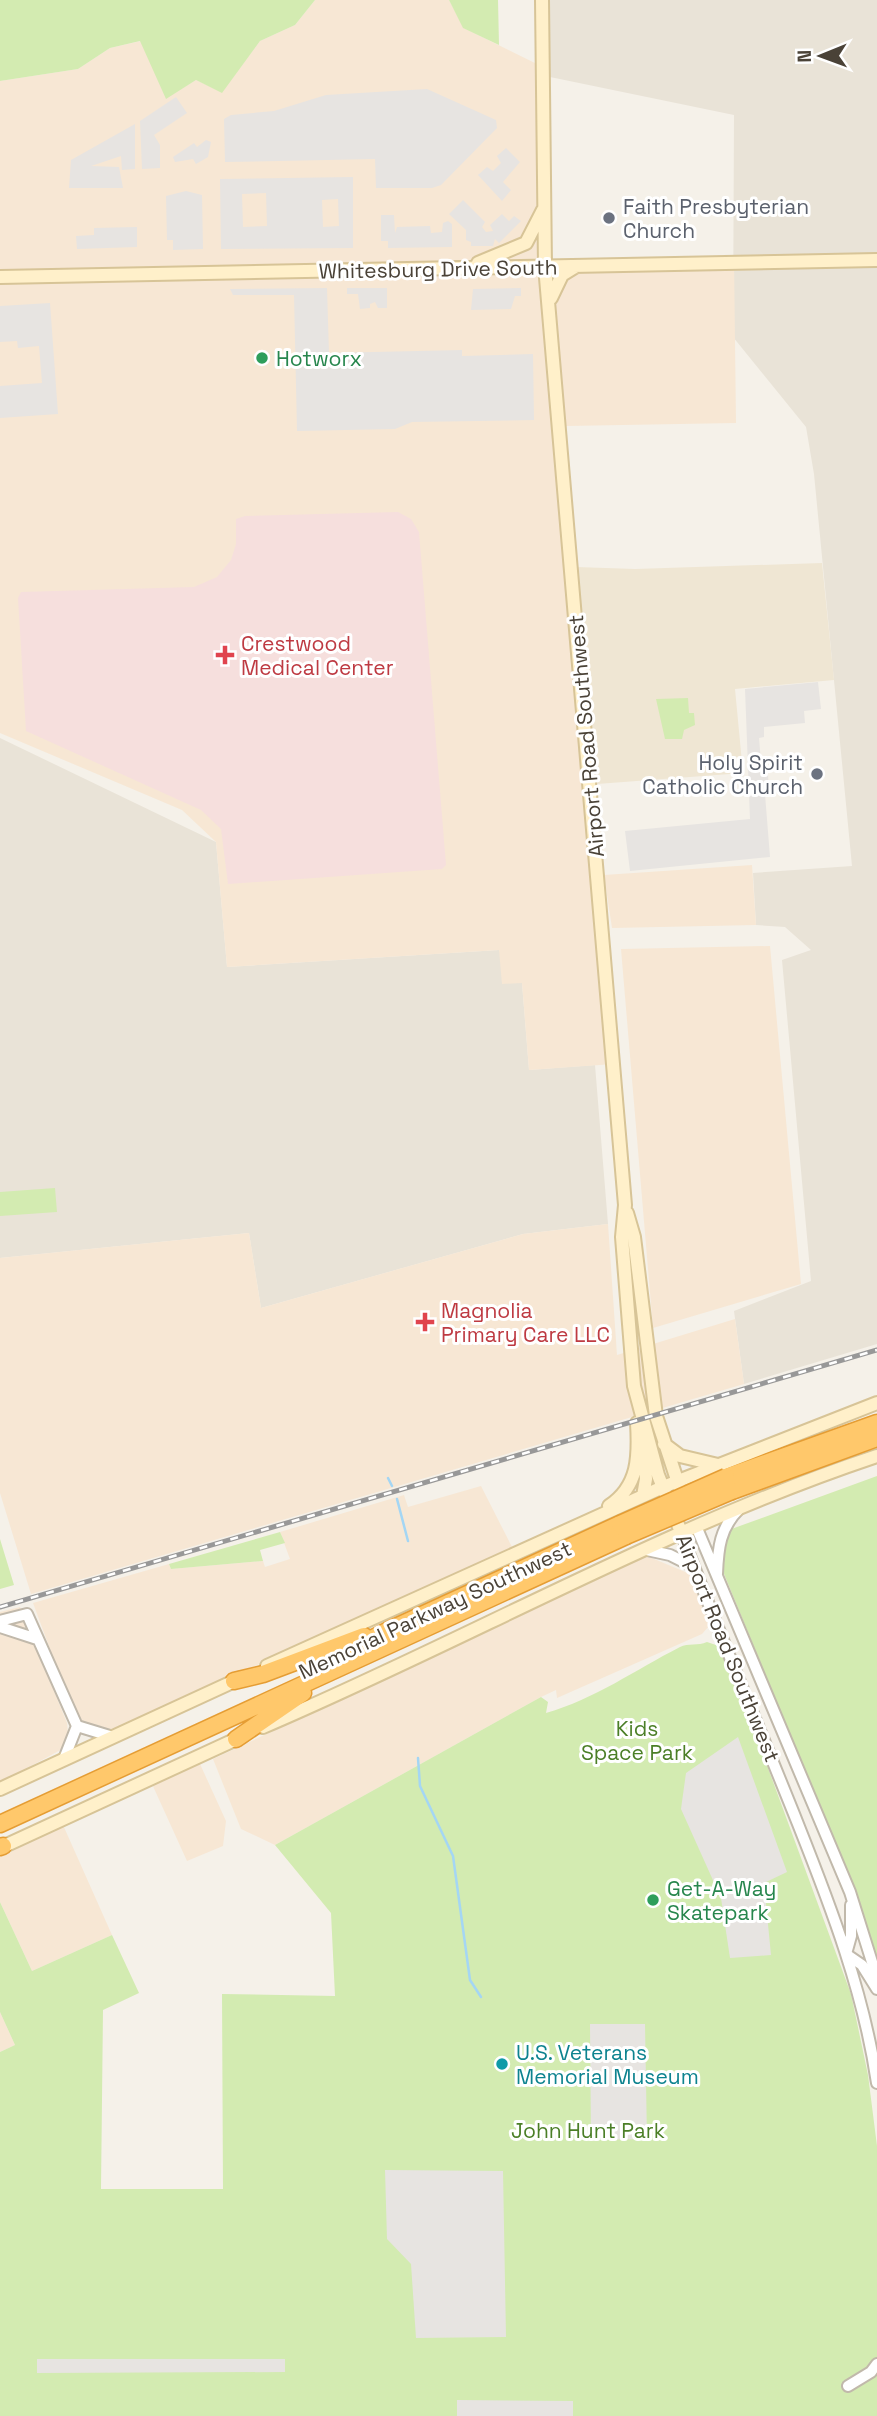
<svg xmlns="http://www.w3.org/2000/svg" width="877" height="2416" viewBox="0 0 877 2416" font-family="'Space Grotesk',sans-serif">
<rect width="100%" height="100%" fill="#f5f1e9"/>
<path fill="#e9e3d7" d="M 550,0 L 877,0 L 877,1344 L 744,1384 L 734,1311 L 811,1281 L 782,960 L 811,950 L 785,927 L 756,925 L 753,873 L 852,866 L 814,474 L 806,427 L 733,337 L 734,115 L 550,77 Z
M 0,738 L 216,842 L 227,967 L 499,950 L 522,983 L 529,1070 L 595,1065 L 608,1224 L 523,1234 L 261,1308 L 249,1233 L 0,1258 Z"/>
<path fill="#f7e7d4" d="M 315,0 L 449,0 L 464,28 L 545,68 L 542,260 L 734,259 L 736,423 L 566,426 L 614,1064 L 529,1070 L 522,983 L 502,984 L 499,950 L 227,967 L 216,842 L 182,810 L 0,733 L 0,81 L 78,69 L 110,48 L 141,41 L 166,98 L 196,80 L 222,92 L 260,41 L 295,25 Z
M 752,865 L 756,925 L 612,928 L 604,875 Z
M 770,946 L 801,1284 L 653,1328 L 621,949 Z
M 608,1224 L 617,1355 L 735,1319 L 744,1384 L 31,1594 L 0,1493 L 0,1258 L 249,1233 L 261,1308 L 523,1234 Z
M 481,1486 L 512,1547 L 145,1717 L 103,1732 L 94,1731 L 83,1722 L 67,1695 L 33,1603 L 169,1564 L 171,1569 L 263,1561 L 265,1567 L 290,1559 L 280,1532 L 404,1495 L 408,1507 Z
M 647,1556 L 690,1574 L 709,1616 L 709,1626 L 702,1634 L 557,1698 L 556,1690 L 541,1697 L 275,1845 L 241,1829 L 213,1759 Z
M 20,1607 L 67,1723 L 68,1734 L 64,1748 L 0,1783 L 0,1612 Z
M 200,1764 L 226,1821 L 223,1846 L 187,1861 L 152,1784 Z
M 63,1825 L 112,1935 L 32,1971 L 0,1902 L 0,1853 Z
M 0,2012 L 15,2045 L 0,2052 Z"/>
<path fill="#efe6d3" d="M 822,563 L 834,680 L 735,689 L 743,773 L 597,784 L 576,567 L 635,569 Z"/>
<path fill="#f6dfdd" d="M 398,512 L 411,519 L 419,532 L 446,865 L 442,869 L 228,884 L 221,829 L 201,810 L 26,731 L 18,598 L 21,592 L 194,587 L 217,577 L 231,560 L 236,544 L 236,519 L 245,516 Z"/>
<path fill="#d3ebb1" d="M 0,0 L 315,0 L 295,25 L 260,41 L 222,93 L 196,80 L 166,99 L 140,41 L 110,48 L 78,69 L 0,81 Z
M 449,0 L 498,0 L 499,45 L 463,28 Z
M 688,698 L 689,713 L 694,713 L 695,725 L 684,730 L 682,739 L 665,739 L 656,699 Z
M 55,1188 L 57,1212 L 0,1216 L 0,1192 Z
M 877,1476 L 877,1956 L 835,1845 L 722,1569 L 726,1531 Z
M 280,1532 L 285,1543 L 260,1550 L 263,1561 L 171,1569 L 169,1564 Z
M 0,1539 L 14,1585 L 0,1589 Z
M 707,1642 L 722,1647 L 732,1670 L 851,1994 L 868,2075 L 877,2146 L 877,2416 L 0,2416 L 0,2052 L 15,2045 L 0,2012 L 0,1902 L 32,1971 L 112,1935 L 139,1993 L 103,2010 L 101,2189 L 223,2189 L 222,1994 L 335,1996 L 331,1913 L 275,1845 L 541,1697 L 548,1702 L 546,1713 C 595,1699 635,1670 680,1647 C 688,1643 698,1646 707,1642 Z"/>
<path fill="#e7e4e1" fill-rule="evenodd" d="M 427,89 L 496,120 L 497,128 L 441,185 L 432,188 L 376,188 L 375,159 L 225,162 L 224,119 L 231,115 L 274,111 L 326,95 Z
M 176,97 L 187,113 L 154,135 L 160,145 L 160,168 L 142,169 L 140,121 Z
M 135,124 L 135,169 L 122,170 L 121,156 L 91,166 L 119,167 L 123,188 L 69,188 L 71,160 Z
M 206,140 L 211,142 L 208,157 L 196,164 L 193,159 L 175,162 L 173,157 L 194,143 L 197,147 Z
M 506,148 L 520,162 L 503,182 L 511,190 L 502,201 L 478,175 L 487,167 L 493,171 L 501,163 L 497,156 Z
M 353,177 L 353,248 L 221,249 L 220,179 ZM 266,193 L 267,226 L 243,227 L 242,194 ZM 338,199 L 339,226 L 323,227 L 322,200 Z
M 186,191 L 202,195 L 203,249 L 173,250 L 173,240 L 167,240 L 166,196 Z
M 463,200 L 485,222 L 482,227 L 486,232 L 493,231 L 490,225 L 502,214 L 509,221 L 514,216 L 521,221 L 499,243 L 495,239 L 493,246 L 471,246 L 471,242 L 466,240 L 466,230 L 449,214 Z
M 381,215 L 394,215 L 395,233 L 397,227 L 430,226 L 431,233 L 442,232 L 443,223 L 448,221 L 452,224 L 452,247 L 388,248 L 388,241 L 381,241 Z
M 137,227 L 137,247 L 77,249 L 76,236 L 94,235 L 94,228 Z
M 327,288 L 329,353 L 462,350 L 462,356 L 533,354 L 534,420 L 412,422 L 395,429 L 297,431 L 294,295 L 233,295 L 230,289 Z
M 347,288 L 387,288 L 387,308 L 378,308 L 375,302 L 370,304 L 370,308 L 360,309 L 358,294 L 347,294 Z
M 521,288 L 521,296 L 515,296 L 511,309 L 471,310 L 473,289 Z
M 50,303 L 58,414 L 0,418 L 0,386 L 42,383 L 39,346 L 18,348 L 17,341 L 0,342 L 0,306 Z
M 818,682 L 821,709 L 804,711 L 805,723 L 764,727 L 764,737 L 759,738 L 762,774 L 768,774 L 769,793 L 765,794 L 770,857 L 630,871 L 625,831 L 750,819 L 745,689 Z
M 738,1737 L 787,1872 L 764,1883 L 771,1955 L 730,1958 L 721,1898 L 681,1809 L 686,1773 Z
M 590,2024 L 645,2024 L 647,2139 L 591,2140 Z
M 385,2170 L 503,2171 L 506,2337 L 416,2338 L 411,2264 L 387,2239 Z
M 285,2359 L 285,2372 L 37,2373 L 37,2359 Z
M 457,2400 L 573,2401 L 573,2416 L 457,2416 Z"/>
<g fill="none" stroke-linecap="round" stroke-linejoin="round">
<path stroke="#a4d6f4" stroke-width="2.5" d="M 388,1478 L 392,1486
M 397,1499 L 408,1541
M 418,1758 L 420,1786 L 453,1856 L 470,1980 L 481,1997"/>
<g stroke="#c1b9ab" stroke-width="14">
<path id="tertiary" d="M 696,1526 L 850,1892 L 877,1978
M 681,1532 C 717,1630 759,1726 798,1824 C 831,1907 864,1993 877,2083
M 647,1550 L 670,1555 L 694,1567
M 717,1574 C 718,1548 720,1528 739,1509
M 0,1621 L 27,1614 L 77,1726 L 64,1759
M 0,1627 L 37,1639
M 77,1726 L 113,1737
M 846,1954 L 851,1936 L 851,1905
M 846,1954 L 862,1965 L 877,1989
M 848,2386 L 871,2372 L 877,2364"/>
</g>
<g stroke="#d7c497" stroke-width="16">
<path id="secondary" d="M 542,0 L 545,266 L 625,1205 L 622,1237 L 634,1386 L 658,1475 L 681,1532
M 478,263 L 526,243 L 543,210
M 0,277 L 877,260
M 551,298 L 562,275 L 575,267
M 627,1213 L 634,1237 L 656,1416 L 680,1489
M 664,1444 L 680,1456 L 718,1465
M 643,1496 L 646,1479 L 644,1449
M 609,1506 C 639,1486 639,1456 637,1423
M 267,1666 L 663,1487 L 877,1403
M 263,1727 C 469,1639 664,1527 877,1456
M 0,1789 L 241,1678
M 0,1848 L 243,1736"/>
</g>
<g stroke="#e59d34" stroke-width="19">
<path id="motorway" d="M 726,1477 L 877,1423
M 732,1491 L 877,1438
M 318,1666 L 387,1631 L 620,1524
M 234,1681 L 263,1674 L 364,1636
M 236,1739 L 303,1693
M 0,1824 L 626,1536
M 0,1847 L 3,1846"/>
</g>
<use href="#tertiary" stroke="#fff" stroke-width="10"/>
<use href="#secondary" stroke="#fff0ca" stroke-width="12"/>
<use href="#motorway" stroke="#ffc86b" stroke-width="16"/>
<g stroke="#989898" stroke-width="5">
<path id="rail" d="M 0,1607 L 877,1350"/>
</g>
<use href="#rail" stroke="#fff" stroke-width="2.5" stroke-dasharray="8" stroke-linecap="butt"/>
<g stroke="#e59d34" stroke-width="19" stroke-linecap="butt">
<path id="motorway-bridge" d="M 620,1524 L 726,1477
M 626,1536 L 732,1491"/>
</g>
<use href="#motorway-bridge" stroke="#ffc86b" stroke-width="16"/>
</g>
<g fill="#6b7280" stroke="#fff" stroke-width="2.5">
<circle cx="609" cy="218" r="7"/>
<circle cx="817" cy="774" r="7"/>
</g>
<g fill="#2e9e5b" stroke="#fff" stroke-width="2.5">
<circle cx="262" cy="358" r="7"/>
<circle cx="653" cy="1900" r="7"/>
</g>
<g fill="#e0444e" stroke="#fff" stroke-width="2.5">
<path d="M221.5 644.5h7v7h7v7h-7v7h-7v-7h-7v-7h7z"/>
<path d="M421.5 1311.5h7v7h7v7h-7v7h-7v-7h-7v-7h7z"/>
</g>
<circle fill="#0f9aa8" stroke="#fff" stroke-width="2.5" cx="502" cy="2064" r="7"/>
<g text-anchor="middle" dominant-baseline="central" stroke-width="6" stroke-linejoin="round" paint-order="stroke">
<g font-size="21" fill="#5b616d" stroke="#fff" text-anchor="start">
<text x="623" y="206">Faith Presbyterian<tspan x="623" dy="24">Church</tspan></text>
<text x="803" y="762" text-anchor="end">Holy Spirit<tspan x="803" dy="24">Catholic Church</tspan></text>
</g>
<g font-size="21" fill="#4a4237" stroke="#fff">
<text transform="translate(438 269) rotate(-1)">Whitesburg Drive South</text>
<text transform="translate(586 736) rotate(-95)">Airport Road Southwest</text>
<text transform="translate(435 1610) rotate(-25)">Memorial Parkway Southwest</text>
<text transform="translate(728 1648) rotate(68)">Airport Road Southwest</text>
</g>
<g font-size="21" fill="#27864d" stroke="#fff" text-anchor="start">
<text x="276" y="358">Hotworx</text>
<text x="667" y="1888">Get-A-Way<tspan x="667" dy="24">Skatepark</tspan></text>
</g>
<g font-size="21" fill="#be3a42" stroke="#fff" text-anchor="start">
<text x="241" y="643">Crestwood<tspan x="241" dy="24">Medical Center</tspan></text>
<text x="441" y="1310">Magnolia<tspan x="441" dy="24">Primary Care LLC</tspan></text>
</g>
<g font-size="21" fill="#4b7f27" stroke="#fff">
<text x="637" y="1728">Kids<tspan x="637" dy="24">Space Park</tspan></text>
<text x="588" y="2130">John Hunt Park</text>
</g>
<g font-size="21" fill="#0d838f" stroke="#fff" text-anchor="start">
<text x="516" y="2052">U.S. Veterans<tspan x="516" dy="24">Memorial Museum</tspan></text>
</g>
</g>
<g transform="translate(821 56) rotate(269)" stroke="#ffffff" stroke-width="5" paint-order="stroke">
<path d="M0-5L12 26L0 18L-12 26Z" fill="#4a4237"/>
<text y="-10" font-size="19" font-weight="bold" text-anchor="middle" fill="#4a4237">N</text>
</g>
</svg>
